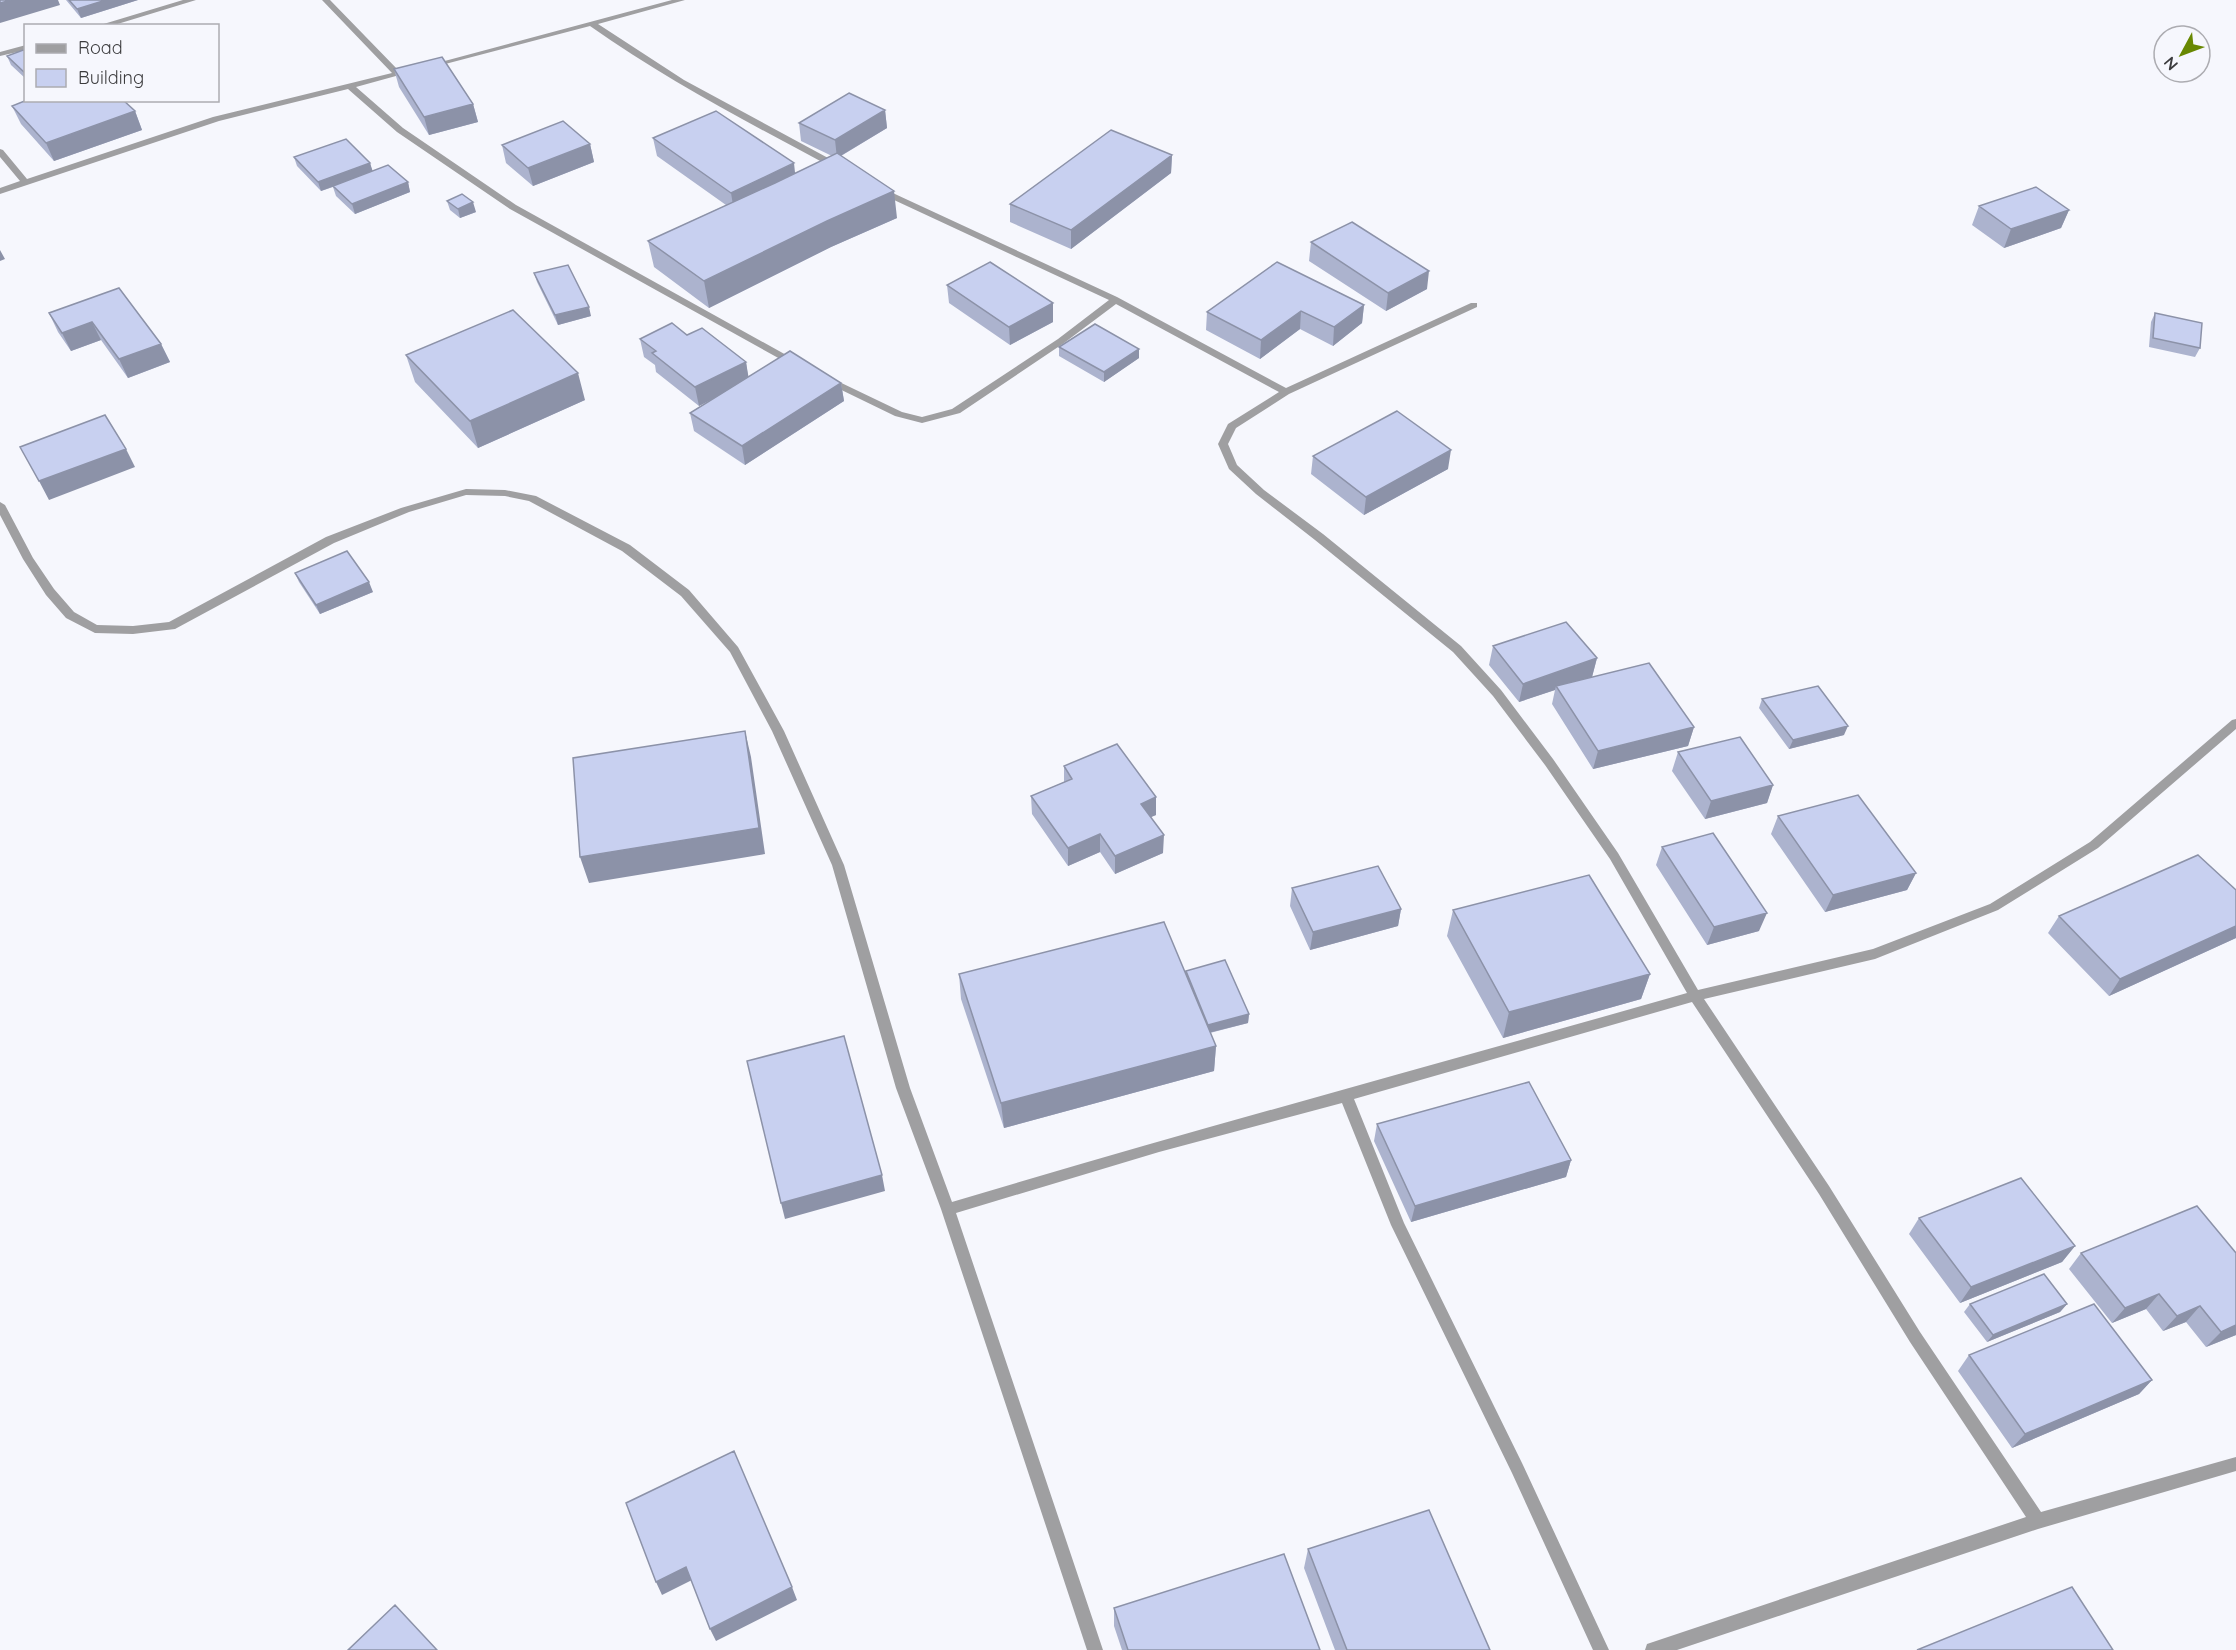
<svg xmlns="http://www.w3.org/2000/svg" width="2236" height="1650" viewBox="0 0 2236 1650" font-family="Quicksand,sans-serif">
<rect width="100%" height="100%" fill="#f6f7fd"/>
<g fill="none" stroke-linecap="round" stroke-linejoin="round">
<path fill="#9f9fa1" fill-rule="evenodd" d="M 183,0 L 196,0 L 111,26 L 97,26 Z
M 322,0 L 330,0 L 399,71 L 410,69 L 414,71 L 356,87 L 403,128 L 516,205 L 797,361 L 797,365 L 791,365 L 510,209 L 397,132 L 348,89 L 219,121 L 0,194 L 0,188 L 20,181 L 0,157 L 0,149 L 3,150 L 27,179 L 213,117 L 392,73 Z
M 672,0 L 685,0 L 598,24 L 684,80 L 841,165 L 841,169 L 835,169 C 751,124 668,81 590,26 L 430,68 L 426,66 Z
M 26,45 L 26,50 L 0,56 L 0,52 Z
M 882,188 L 1117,297 L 1286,388 L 1471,303 L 1477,303 L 1477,307 L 1289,394 L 1236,428 L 1228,444 L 1237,465 L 1264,490 L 1323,534 L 1461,646 L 1501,690 L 1553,759 L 1618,853 L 1698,990 L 1873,949 L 1990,904 L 2090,842 L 2232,720 L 2236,719 L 2236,729 L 2098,848 L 1998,910 L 1875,959 L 1704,999 L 1829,1186 L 1920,1332 L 2041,1512 L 2236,1457 L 2236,1471 L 2038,1529 L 1677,1650 L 1645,1650 L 1647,1644 L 1653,1642 L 2026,1517 L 1910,1342 L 1819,1194 L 1692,1002 L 1354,1099 L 1404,1223 L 1522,1463 L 1609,1650 L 1593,1650 L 1512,1473 L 1391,1225 L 1342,1103 L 1159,1152 L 956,1213 L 1103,1650 L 1087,1650 L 941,1209 L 896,1088 L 832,865 L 772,731 L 730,652 L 681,596 L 622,551 L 529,501 L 505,496 L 466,495 L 409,512 L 334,543 L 175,629 L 133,634 L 95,633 L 66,618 L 46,595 L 23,559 L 0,515 L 0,502 L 5,505 L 33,558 L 54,589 L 74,612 L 97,625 L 133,626 L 169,622 L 326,537 L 401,508 L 466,489 L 505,490 L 536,496 L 630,545 L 689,590 L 738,647 L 784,731 L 844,865 L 910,1088 L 952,1202 C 1196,1129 1442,1063 1687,993 L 1610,859 L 1545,765 L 1493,696 L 1453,652 L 1315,540 L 1256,494 L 1229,469 L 1218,444 L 1228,424 L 1279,392 L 1116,304 L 1064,343 L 960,413 L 922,423 L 895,416 L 825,382 L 825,378 L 831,378 L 902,412 L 922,417 L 952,409 L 1058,339 L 1109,300 L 879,193 L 878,191 Z"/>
</g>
<path fill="#acb3ce" d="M 66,0 L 138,0 L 81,18 Z
M 26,49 L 26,79 L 11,65 L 7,56 Z
M 394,69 L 473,104 L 478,122 L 429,135 L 399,87 Z
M 12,106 L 135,111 L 142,130 L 54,161 L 21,124 Z
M 885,110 L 887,128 L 841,156 L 897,218 L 831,247 L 709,308 L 654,267 L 648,241 L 726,205 L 657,156 L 653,138 L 795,173 L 832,156 L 801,141 L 799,123 Z
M 590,144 L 594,162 L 533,186 L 506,163 L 502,145 Z
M 1172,155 L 1171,173 L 1071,249 L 1010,222 L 1010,204 Z
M 294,157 L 370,163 L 372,171 L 408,182 L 410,192 L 355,214 L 336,196 L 333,187 L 321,191 L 297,166 Z
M 447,201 L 476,212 L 460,218 L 450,210 Z
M 1979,206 L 2069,210 L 2061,228 L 2004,248 L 1972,225 Z
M 1311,242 L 1427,289 L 1386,311 L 1309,261 Z
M 534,273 L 591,316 L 558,325 L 537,282 Z
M 947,285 L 1053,322 L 1010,345 L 949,303 Z
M 119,288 L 161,344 L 170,362 L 128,378 L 101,340 L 71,351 L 58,332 L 49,313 Z
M 1364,305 L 1362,323 L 1333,346 L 1300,329 L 1260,359 L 1206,330 L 1207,312 Z
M 2155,313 L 2200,348 L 2195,357 L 2149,347 L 2151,322 Z
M 687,335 L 746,362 L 748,377 L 841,383 L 844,401 L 745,465 L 694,431 L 690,413 L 712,399 L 699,406 L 656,372 L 655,365 L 644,357 L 640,339 Z
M 1059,347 L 1139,349 L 1139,358 L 1104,382 L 1059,356 Z
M 406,355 L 585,400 L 478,448 L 415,382 Z
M 1313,456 L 1448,469 L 1364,515 L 1311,474 Z
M 295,573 L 373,592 L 320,614 L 299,582 Z
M 1493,646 L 1597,658 L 1592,677 L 1694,727 L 1688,746 L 1593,769 L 1552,704 L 1555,690 L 1519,702 L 1489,665 Z
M 1762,699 L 1844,735 L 1789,749 L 1759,708 Z
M 1678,752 L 1773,785 L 1767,803 L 1705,819 L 1672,771 Z
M 1064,766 L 1156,797 L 1156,815 L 1150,817 L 1163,853 L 1115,874 L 1100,852 L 1068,866 L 1032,814 L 1031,796 L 1064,782 Z
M 1778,816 L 1916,873 L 1907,890 L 1825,912 L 1771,834 Z
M 1662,847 L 1759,931 L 1707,945 L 1656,865 Z
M 1292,888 L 1401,909 L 1398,926 L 1310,950 L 1290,906 Z
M 2236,890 L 2236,938 L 2109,996 L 2048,933 L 2059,916 Z
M 1453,910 L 1650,974 L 1641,999 L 1503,1038 L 1447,936 Z
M 1186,971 L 1249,1014 L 1248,1023 L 1210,1033 L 1216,1046 L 1214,1071 L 1004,1128 L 961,999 L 959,974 L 1185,974 Z
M 1377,1124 L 1571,1160 L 1566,1177 L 1411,1222 L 1374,1141 Z
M 1919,1218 L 2075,1246 L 2062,1262 L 1960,1303 L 1909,1234 Z
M 2081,1253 L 2236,1253 L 2236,1335 L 2206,1347 L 2186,1322 L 2163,1331 L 2146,1309 L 2112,1323 L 2069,1269 Z
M 1970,1304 L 2067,1304 L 2060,1312 L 1987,1342 L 1964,1312 Z
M 1969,1355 L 2152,1380 L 2139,1394 L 2012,1448 L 1958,1371 Z
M 1308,1549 L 1490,1650 L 1335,1650 L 1304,1568 Z
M 1114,1608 L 1320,1650 L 1122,1650 L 1114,1626 Z"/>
<path fill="#8c92a8" d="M 11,0 L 58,0 L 60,5 L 0,23 L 0,3 Z
M 106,0 L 138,0 L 81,18 L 77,9 Z
M 473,104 L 478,122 L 429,135 L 424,117 Z
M 885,110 L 887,128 L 837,158 L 835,140 Z
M 135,111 L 142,130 L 54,161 L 46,143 Z
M 590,144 L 594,162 L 533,186 L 528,168 Z
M 1172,155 L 1171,173 L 1071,249 L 1071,230 Z
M 370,163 L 373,172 L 321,191 L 318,182 Z
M 794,163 L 796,182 L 734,211 L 731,193 Z
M 408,182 L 410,192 L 355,214 L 352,204 Z
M 894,191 L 897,218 L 831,247 L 709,308 L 704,281 L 827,221 Z
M 473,202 L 476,212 L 460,218 L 458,209 Z
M 2069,210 L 2061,228 L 2004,248 L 2011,229 Z
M 0,250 L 5,259 L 0,261 Z
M 1429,271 L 1427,289 L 1386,311 L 1388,293 Z
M 1053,303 L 1053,322 L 1010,345 L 1009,327 Z
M 1364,305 L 1362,323 L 1333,346 L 1334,327 Z
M 589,307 L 591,316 L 558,325 L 555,315 Z
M 1301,311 L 1300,329 L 1260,359 L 1261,340 Z
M 92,322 L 101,340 L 71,351 L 62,333 Z
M 161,344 L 170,362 L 128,378 L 119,359 Z
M 1139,349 L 1139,358 L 1104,382 L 1104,372 Z
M 746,362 L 749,380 L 699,406 L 695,387 Z
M 578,373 L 585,400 L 478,448 L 470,421 Z
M 841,383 L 844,401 L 745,465 L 742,446 Z
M 126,449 L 135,467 L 49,500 L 39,481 Z
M 1451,450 L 1448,469 L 1364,515 L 1366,497 Z
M 369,582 L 373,592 L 320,614 L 316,605 Z
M 1597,658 L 1592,677 L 1556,686 L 1555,690 L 1519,702 L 1523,684 Z
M 1848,726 L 1844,735 L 1789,749 L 1793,740 Z
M 1694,727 L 1688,746 L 1593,769 L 1598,751 Z
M 745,731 L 751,757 L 765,854 L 589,883 L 580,857 Z
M 1773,785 L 1767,803 L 1705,819 L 1711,801 Z
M 1156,797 L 1156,815 L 1140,822 L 1141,804 Z
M 1100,834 L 1100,852 L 1068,866 L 1068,848 Z
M 1164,835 L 1163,853 L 1115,874 L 1115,856 Z
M 1916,873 L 1907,890 L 1825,912 L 1833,895 Z
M 1401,909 L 1398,926 L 1310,950 L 1313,932 Z
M 1767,913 L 1759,931 L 1707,945 L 1714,927 Z
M 2236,926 L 2236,938 L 2109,996 L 2120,979 Z
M 1650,974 L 1641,999 L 1503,1038 L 1509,1012 Z
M 1249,1014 L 1248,1023 L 1208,1033 L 1208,1025 Z
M 1216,1046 L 1214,1071 L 1004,1128 L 1001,1103 Z
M 1571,1160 L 1566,1177 L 1411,1222 L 1415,1206 Z
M 882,1175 L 885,1191 L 785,1219 L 781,1203 Z
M 2075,1246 L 2062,1262 L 1960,1303 L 1971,1287 Z
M 2159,1294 L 2146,1309 L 2112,1323 L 2125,1308 Z
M 2067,1304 L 2060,1312 L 1987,1342 L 1993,1335 Z
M 2200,1306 L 2186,1322 L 2163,1331 L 2177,1316 Z
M 2236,1325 L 2236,1335 L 2206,1347 L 2221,1332 Z
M 2152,1380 L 2139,1394 L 2012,1448 L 2025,1434 Z
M 686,1567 L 692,1580 L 662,1595 L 656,1582 Z
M 792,1587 L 797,1600 L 716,1641 L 710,1629 Z"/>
<path fill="#c8d0f0" stroke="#8c92a8" stroke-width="1.5" d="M 0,0 L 11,0 L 0,3 Z
M 69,0 L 106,0 L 77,9 Z
M 26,49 L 26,73 L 25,73 L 7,56 Z
M 442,57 L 473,104 L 424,117 L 394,69 Z
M 849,93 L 885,110 L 835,140 L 799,123 Z
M 27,100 L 123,100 L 135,111 L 46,143 L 12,106 Z
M 716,111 L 794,163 L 731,193 L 653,138 Z
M 563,121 L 590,144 L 528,168 L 502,145 Z
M 1111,130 L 1172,155 L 1071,230 L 1010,204 Z
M 346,139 L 370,163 L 318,182 L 294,157 Z
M 837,153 L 894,191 L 827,221 L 704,281 L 648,241 L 775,183 Z
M 388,165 L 408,182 L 352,204 L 333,186 Z
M 2036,187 L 2069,210 L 2011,229 L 1979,206 Z
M 462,194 L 473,202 L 458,209 L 447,201 Z
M 1352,222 L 1429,271 L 1388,293 L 1311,242 Z
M 990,262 L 1053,303 L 1009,327 L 947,285 Z
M 1277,262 L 1364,305 L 1334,327 L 1301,311 L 1261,340 L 1207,312 Z
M 568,265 L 589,307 L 555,315 L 534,273 Z
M 119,288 L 161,344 L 119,359 L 92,322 L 62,333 L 49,313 Z
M 513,310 L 578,373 L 470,421 L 406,355 Z
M 2155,313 L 2202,323 L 2200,348 L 2153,338 Z
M 672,323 L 687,335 L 702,328 L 746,362 L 695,387 L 652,353 L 656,351 L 640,339 Z
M 1095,324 L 1139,349 L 1104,372 L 1059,347 Z
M 790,351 L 841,383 L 742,446 L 690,413 Z
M 1397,411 L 1451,450 L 1366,497 L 1313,456 Z
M 105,415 L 126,449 L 39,481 L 20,447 Z
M 347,551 L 369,582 L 316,605 L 295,573 Z
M 1566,622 L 1597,658 L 1523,684 L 1493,646 Z
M 1649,663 L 1694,727 L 1598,751 L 1556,686 Z
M 1818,686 L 1848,726 L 1793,740 L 1762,699 Z
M 745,731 L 759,828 L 580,857 L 573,758 Z
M 1740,737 L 1773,785 L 1711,801 L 1678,752 Z
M 1117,744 L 1156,797 L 1141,804 L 1164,835 L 1115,856 L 1100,834 L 1068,848 L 1031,796 L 1072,779 L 1064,766 Z
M 1858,795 L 1916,873 L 1833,895 L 1778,816 Z
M 1713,833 L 1767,913 L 1714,927 L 1662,847 Z
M 2198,855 L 2236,890 L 2236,926 L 2120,979 L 2059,916 Z
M 1378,866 L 1401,909 L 1313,932 L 1292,888 Z
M 1589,875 L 1650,974 L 1509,1012 L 1453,910 Z
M 1164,922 L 1216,1046 L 1001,1103 L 959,974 Z
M 1225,960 L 1249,1014 L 1208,1025 L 1186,971 Z
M 844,1036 L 882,1175 L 781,1203 L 747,1061 Z
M 1529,1082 L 1571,1160 L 1415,1206 L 1377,1124 Z
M 2021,1178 L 2075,1246 L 1971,1287 L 1919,1218 Z
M 2197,1206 L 2236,1253 L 2236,1325 L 2221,1332 L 2200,1306 L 2177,1316 L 2159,1294 L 2125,1308 L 2081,1253 Z
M 2044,1274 L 2067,1304 L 1993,1335 L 1970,1304 Z
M 2094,1304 L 2152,1380 L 2025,1434 L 1969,1355 Z
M 734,1451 L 792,1587 L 710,1629 L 686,1567 L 656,1582 L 626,1503 Z
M 1429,1510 L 1490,1650 L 1347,1650 L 1308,1549 Z
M 1284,1554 L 1320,1650 L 1128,1650 L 1114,1608 Z
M 2072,1587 L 2113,1650 L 1917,1650 Z
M 395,1605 L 437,1650 L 348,1650 Z"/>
<rect x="24" y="24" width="195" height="78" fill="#f6f7fd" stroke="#acacb1" stroke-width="1.5"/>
<rect x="36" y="44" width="30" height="9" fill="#9f9fa1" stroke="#acacb1" stroke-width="1.5"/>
<text x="78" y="54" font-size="18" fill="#3c3c3e">Road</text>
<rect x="36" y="69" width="30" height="18" fill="#c8d0f0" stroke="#acacb1" stroke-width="1.5"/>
<text x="78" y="84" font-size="18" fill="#3c3c3e">Building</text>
<g transform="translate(2182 54) rotate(229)"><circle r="28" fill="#f6f7fd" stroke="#acacb1" stroke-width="1.5"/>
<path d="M0-4.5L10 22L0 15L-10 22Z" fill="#688802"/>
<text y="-9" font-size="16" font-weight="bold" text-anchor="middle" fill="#3c3c3e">N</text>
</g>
</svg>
